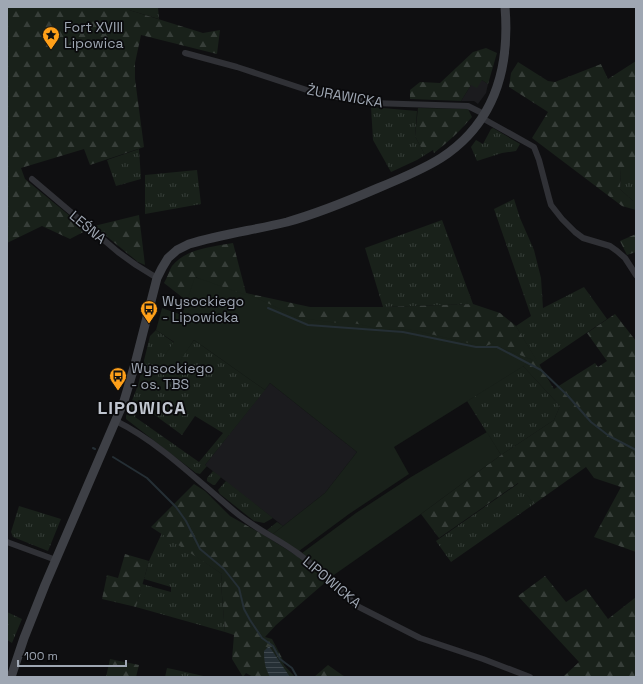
<svg xmlns="http://www.w3.org/2000/svg" width="643" height="684" viewBox="0 0 643 684" font-family="'Space Grotesk',sans-serif">
<defs>
<pattern id="grass-tufts" width="24" height="20" patternUnits="userSpaceOnUse"><rect width="24" height="20" fill="#19211a"/><path d="M3 7l-1-3M5 7V3M7 7l1-3M15 17l-1-3M17 17v-4M19 17l1-3" fill="none" stroke="#373e39"/></pattern>
<pattern id="forest-firs" width="22" height="20" patternUnits="userSpaceOnUse"><rect width="22" height="20" fill="#19211a"/><path d="M5 1l3.5 6h-7zM16 11l3.5 6h-7z" fill="#373e39"/></pattern>
<pattern id="water-rules" width="6" height="5" patternUnits="userSpaceOnUse"><rect width="6" height="5" fill="#252f35"/><path d="M0 2.5h6" fill="none" stroke="#414a50"/></pattern>
</defs>
<rect width="100%" height="100%" fill="#0f0f11"/>
<path fill="#1b1b1e" d="M 482,80 L 488,84 L 486,93 L 478,104 L 474,101 L 461,101 L 471,85 Z
M 270,383 L 357,452 L 325,493 L 283,526 L 205,465 Z"/>
<path fill="url(#grass-tufts)" fill-rule="evenodd" d="M 129,7 L 158,7 L 159,19 L 129,10 Z
M 371,107 L 417,111 L 415,136 L 425,155 L 417,160 L 391,172 L 373,140 Z
M 493,128 L 520,144 L 516,151 L 502,153 L 477,161 L 471,147 L 476,140 L 483,144 L 491,129 Z
M 139,149 L 141,179 L 116,186 L 107,160 Z
M 621,167 L 636,167 L 636,201 L 633,201 L 620,189 Z
M 197,170 L 201,204 L 145,214 L 145,175 Z
M 514,199 L 520,218 L 534,250 L 541,278 L 543,308 L 584,287 L 607,319 L 539,365 L 516,326 L 531,316 L 494,209 Z
M 442,220 L 473,304 L 383,307 L 365,248 Z
M 156,330 L 186,351 L 194,340 L 265,390 L 205,465 L 207,466 L 200,474 L 196,473 L 126,419 L 126,416 L 138,385 L 150,336 ZM 141,405 L 182,435 L 195,416 L 223,433 L 199,462 L 135,417 Z
M 523,366 L 560,406 L 554,420 L 501,455 L 467,401 Z
M 213,471 L 221,477 L 215,485 L 213,485 L 207,481 L 207,478 Z
M 226,481 L 273,518 L 264,523 L 254,521 L 220,494 L 218,490 Z
M 519,483 L 534,504 L 451,562 L 436,541 Z
M 19,506 L 61,519 L 48,551 L 13,537 L 11,532 Z
M 277,522 L 283,526 L 273,534 L 267,530 Z
M 162,533 L 222,574 L 221,583 L 225,632 L 136,607 L 142,584 L 171,592 L 171,587 L 144,579 L 149,561 Z
M 7,612 L 22,619 L 12,643 L 7,640 Z
M 167,668 L 172,669 L 208,677 L 165,677 Z"/>
<path fill="url(#forest-firs)" d="M 7,7 L 129,7 L 129,10 L 203,33 L 220,30 L 217,54 L 141,35 L 135,63 L 135,79 L 144,147 L 90,165 L 84,149 L 21,168 L 25,179 L 87,230 L 70,239 L 42,226 L 7,243 Z
M 486,48 L 497,53 L 488,84 L 482,80 L 477,88 L 471,85 L 461,101 L 410,99 L 410,90 L 420,82 L 440,83 L 473,52 Z
M 636,61 L 636,167 L 621,167 L 620,189 L 633,201 L 636,201 L 636,210 L 622,206 L 532,138 L 548,112 L 509,87 L 511,73 L 518,62 L 548,81 L 555,82 L 601,64 L 608,79 Z
M 418,108 L 468,109 L 472,117 C 460,131 448,142 434,153 L 433,150 L 425,155 L 415,136 Z
M 139,215 L 145,265 L 138,262 L 94,226 Z
M 636,234 L 636,252 L 627,255 L 620,241 Z
M 233,243 L 246,293 L 310,307 L 383,307 L 473,304 L 500,313 L 516,326 L 554,389 L 595,363 L 598,367 L 607,361 L 587,333 L 615,314 L 636,341 L 636,552 L 594,537 L 621,487 L 594,478 L 586,467 L 534,504 L 518,483 L 439,538 L 421,514 L 501,455 L 554,420 L 560,406 L 523,366 L 487,388 L 272,323 L 196,277 L 187,301 L 164,283 C 167,278 169,271 172,266 C 187,248 212,247 233,243 Z
M 194,484 L 205,491 L 230,516 L 267,537 L 297,556 L 328,580 L 276,625 L 265,637 L 272,639 L 282,658 L 284,665 L 295,677 L 253,677 L 246,673 L 243,677 L 232,659 L 234,635 L 225,632 L 221,583 L 222,574 L 151,527 Z
M 125,554 L 149,561 L 136,607 L 102,599 L 107,575 L 118,578 Z
M 545,576 L 566,602 L 586,589 L 608,619 L 636,597 L 636,677 L 563,677 L 579,662 L 518,596 Z
M 110,659 L 139,665 L 136,677 L 106,677 Z
M 328,665 L 345,677 L 314,677 Z"/>
<path fill="#19211a" d="M 195,277 L 246,295 L 246,293 L 299,318 L 339,323 L 353,323 L 367,326 L 377,329 L 413,330 L 464,342 L 486,346 L 491,344 L 533,360 L 394,447 L 409,474 L 349,514 L 299,551 L 273,534 L 325,493 L 357,452 L 270,383 L 265,390 L 194,340 L 171,374 L 158,365 L 174,342 L 156,330 L 162,308 L 182,315 Z
M 487,432 L 501,455 L 421,514 L 331,577 L 302,553 L 356,513 L 411,477 Z"/>
<path fill="url(#water-rules)" d="M 269,646 L 290,677 L 270,677 C 265,668 264,661 264,651 Z"/>
<g fill="none" stroke-linecap="round" stroke-linejoin="round">
<path stroke="#252f35" stroke-width="2" d="M 268,308 L 308,325 L 403,332 L 476,347 L 497,347 L 541,370 L 568,396 L 591,422 L 609,436 L 636,450
M 93,448 L 95,449
M 113,457 L 147,478 L 176,507 L 186,521 L 200,549 L 224,569 L 239,588 L 244,609 L 250,620 L 262,638 L 273,646 L 280,659 L 292,668 L 297,677"/>
<path stroke="#303136" stroke-width="6" d="M 185,53 L 237,67 L 319,94 L 372,103 L 468,106 L 484,114
M 482,118 L 534,147 L 539,160 L 549,198 L 551,205 L 562,219 L 575,232 L 583,238 L 610,246 L 617,251 L 625,258 L 636,275
M 32,179 L 118,252 L 136,265 L 157,278
M 116,421 C 159,442 198,481 234,511 C 255,529 279,539 300,555 C 310,563 322,571 331,579 C 341,588 348,599 359,607 L 420,638 L 483,659 L 530,677
M 7,542 L 56,560"/>
<path stroke="#3e4046" stroke-width="9" d="M 11,677 L 24,638 L 45,585 L 124,401 L 135,364 L 157,278 L 162,268 L 168,258 L 177,250 L 189,244 C 221,234 255,230 287,222 C 319,213 348,201 378,188 C 400,179 422,170 441,158 C 495,123 510,68 505,7"/>
</g>
<defs>
<g id="sight-pin" transform="scale(0.9)"><path d="M0 17L-7.5 6A9.5 9.5 0 1 1 7.5 6Z" fill="#ffa019" stroke="#0a0a0c"/><path d="M0-6L1.8-2.2L6-1.7L2.9 1.2L3.7 5.4L0 3.3L-3.7 5.4L-2.9 1.2L-6-1.7L-1.8-2.2Z" fill="#111"/></g>
<g id="bus-pin" transform="scale(0.9)"><path d="M0 17L-7.5 6A9.5 9.5 0 1 1 7.5 6Z" fill="#ffa019" stroke="#0a0a0c"/><path d="M-5-6H5V4H4V6H2V4H-2V6H-4V4H-5ZM-3.5-4V0h7V-4ZM-3.5 1.2v1.5H-2V1.2ZM2 1.2v1.5H3.5V1.2Z" fill="#111"/></g>
</defs>
<g fill-rule="evenodd">
<use href="#sight-pin" x="51" y="35"/>
<use href="#bus-pin" x="149" y="309"/>
<use href="#bus-pin" x="118" y="376"/>
</g>
<g text-anchor="middle" dominant-baseline="central" stroke-width="3.5" stroke-linejoin="round" paint-order="stroke">
<g font-size="14" fill="#9fa7b3" stroke="#0a0a0c" text-anchor="start">
<text x="64" y="27">Fort XVIII<tspan x="64" dy="16">Lipowica</tspan></text>
<text x="162" y="301">Wysockiego<tspan x="162" dy="16">- Lipowicka</tspan></text>
<text x="131" y="368">Wysockiego<tspan x="131" dy="16">- os. TBS</tspan></text>
</g>
<g font-size="14" fill="#9fa7b3" stroke="#0a0a0c">
<text transform="translate(345 96) rotate(10)">ŻURAWICKA</text>
<text transform="translate(88 227) rotate(40)">LEŚNA</text>
<text transform="translate(332 582) rotate(40)">LIPOWICKA</text>
</g>
<g font-size="18" font-weight="bold" letter-spacing="1" fill="#c0c5cf" stroke="#0a0a0c">
<text x="142" y="407">LIPOWICA</text>
</g>
</g>
<rect width="643" height="684" fill="none" stroke="#9fa7b3" stroke-width="16"/>
<path d="M18 660v6h108v-6" fill="none" stroke="#9fa7b3" stroke-width="2"/>
<text x="24" y="660" font-size="12" fill="#9fa7b3" stroke="#0a0a0c" stroke-width="3" paint-order="stroke">100 m</text>
</svg>
